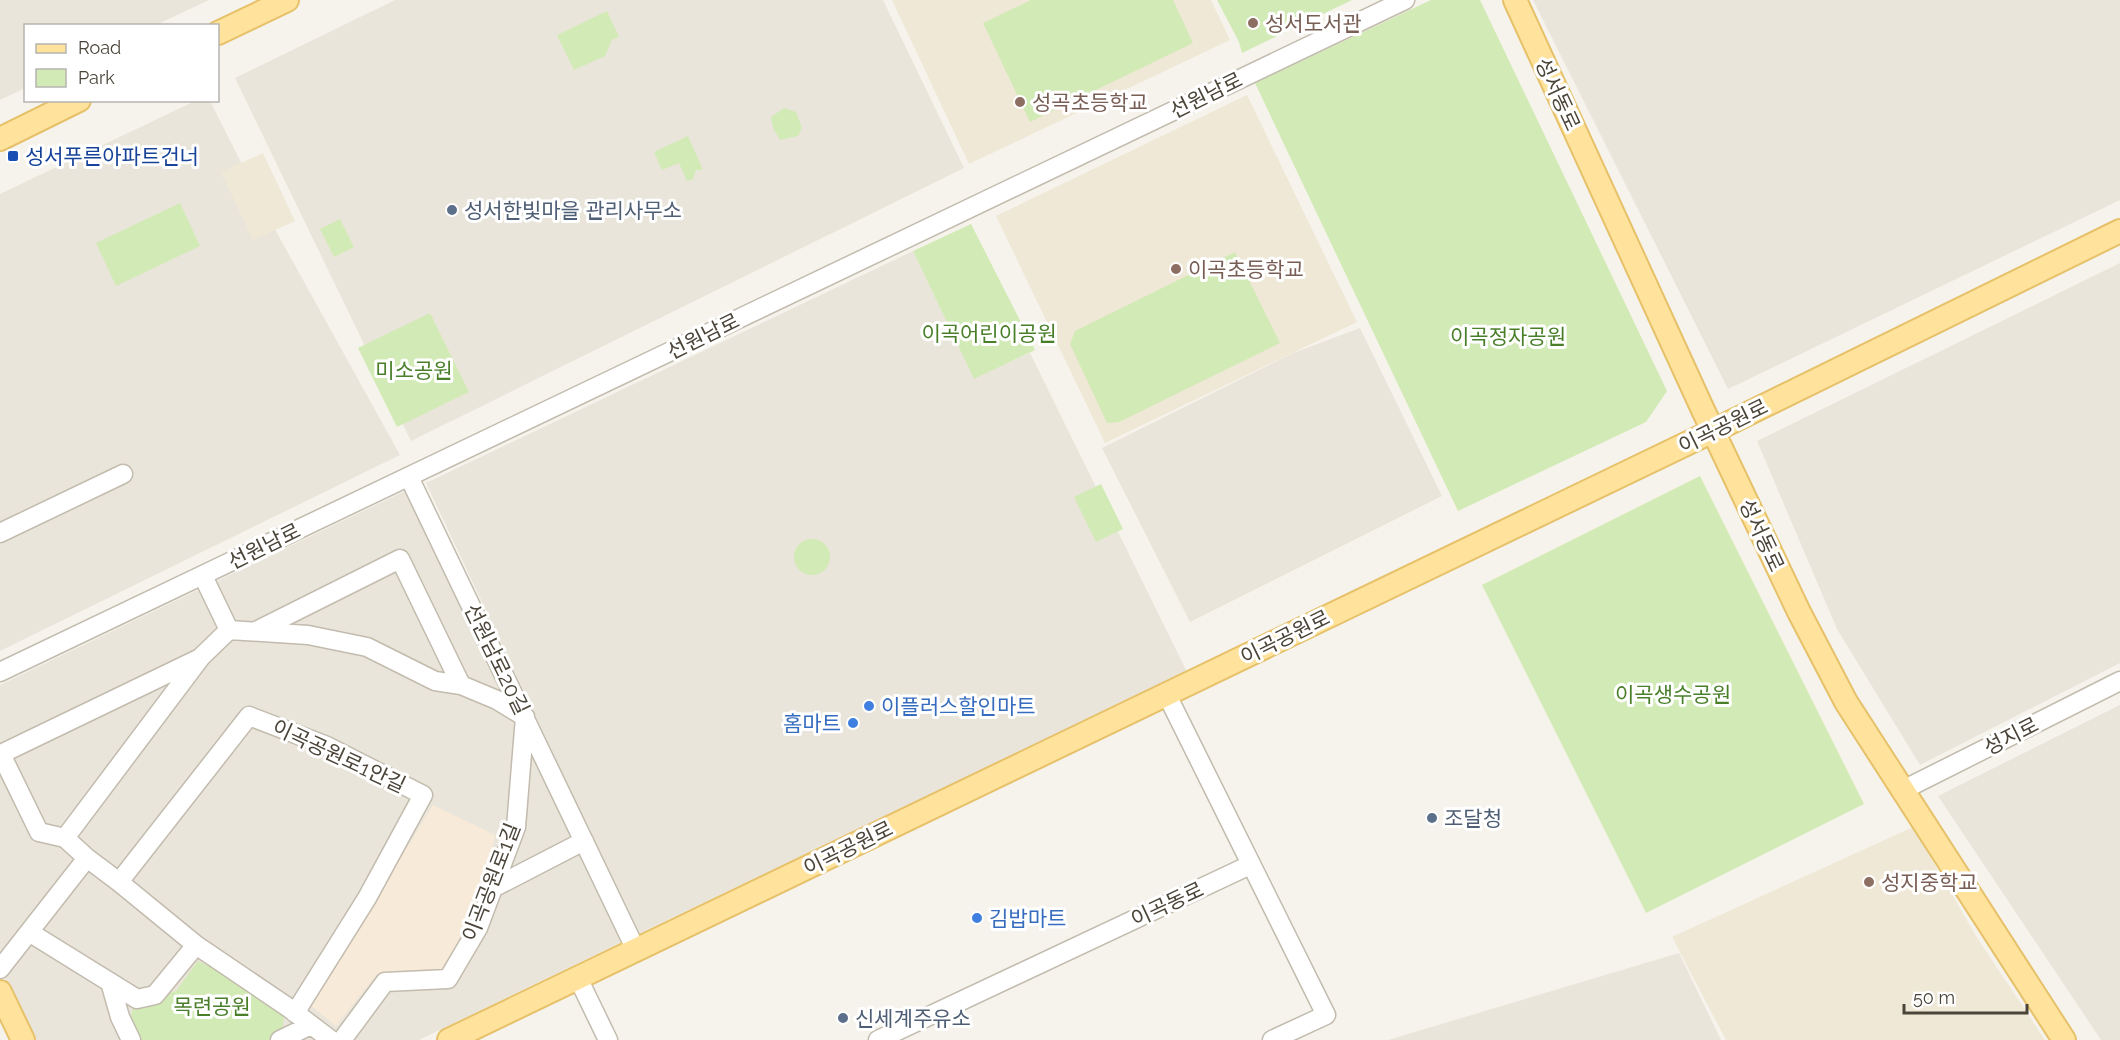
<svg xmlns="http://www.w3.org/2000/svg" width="2120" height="1040" viewBox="0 0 2120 1040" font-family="Raleway,'Noto Sans KR',sans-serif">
<rect width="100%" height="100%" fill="#f6f3ec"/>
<path fill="#eae5da" d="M 0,0 L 209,0 L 156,25 L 26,26 L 25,88 L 0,100 Z
M 395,0 L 883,0 L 964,168 L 411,441 L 235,78 Z
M 1533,0 L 2120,0 L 2120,200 L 1728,389 Z
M 195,101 L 210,101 L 277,233 L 400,455 L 0,651 L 0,194 Z
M 913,251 L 974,378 L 1030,353 L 1187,672 L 638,934 L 426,483 Z
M 2120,263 L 2120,663 L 1920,765 L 1837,629 L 1757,441 Z
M 1360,328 L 1442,496 L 1190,622 L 1102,448 L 1293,353 Z
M 405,491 L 622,942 L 419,1040 L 34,1040 L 0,968 L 0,685 Z
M 2120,705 L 2120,1040 L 2101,1040 L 1938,796 Z
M 1679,953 L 1721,1040 L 1388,1040 Z"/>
<path fill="#f7ead8" d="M 433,805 L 495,835 L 482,903 L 462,943 L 443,971 L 378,973 L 336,1026 L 310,1005 Z"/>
<path fill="#efe8d6" d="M 892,0 L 1211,0 L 1230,40 L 969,164 Z
M 1247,95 L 1357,322 L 1105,443 L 996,216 Z
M 263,153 L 295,221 L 253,240 L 221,172 Z
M 1913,827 L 1976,936 L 2045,1040 L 1726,1040 L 1672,937 Z"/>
<path fill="#d2eab5" d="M 1031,0 L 1173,0 L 1193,43 L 1030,122 L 983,23 Z
M 1217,0 L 1352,0 L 1242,53 L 1239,42 Z
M 1431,0 L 1480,0 L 1667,391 L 1646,422 L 1458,511 L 1255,83 Z
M 607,11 L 619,37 L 612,40 L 605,56 L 574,70 L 557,35 Z
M 784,108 L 796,112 L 802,128 L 798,136 L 780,140 L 773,128 L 771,117 Z
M 688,136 L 703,170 L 696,170 L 693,179 L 687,181 L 679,163 L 662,170 L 654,152 Z
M 180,203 L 200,246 L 116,286 L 96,243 Z
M 340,219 L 354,247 L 334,257 L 320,229 Z
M 971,224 L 1035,350 L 974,379 L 913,251 Z
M 1235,252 L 1280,343 L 1119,422 L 1107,423 L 1070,344 L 1075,331 Z
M 430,313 L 469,392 L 397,427 L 358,348 Z
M 1700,476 L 1864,804 L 1646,913 L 1482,585 Z
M 1101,484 L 1123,529 L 1096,542 L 1074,497 Z
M794 557a18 18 0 1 1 36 0a18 18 0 1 1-36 0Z
M 198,961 L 234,978 L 284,1016 L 282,1033 L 268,1040 L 135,1040 L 129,1025 L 133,1007 L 176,991 Z"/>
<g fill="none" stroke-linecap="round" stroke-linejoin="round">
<g stroke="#c2bbae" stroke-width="21">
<path id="minor" d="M 409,477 L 636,950
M 0,533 L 123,474
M 203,576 L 229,630
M 256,631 L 400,559 L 461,685
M 0,672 L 1405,0
M 1167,695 L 1326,1015 L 1272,1040
M 1903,790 L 2120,681
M 65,838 L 39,832 L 1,754 L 198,659
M 119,882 L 249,716 L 327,746 L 423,795 L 367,898 L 295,1013
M 493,888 L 584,841
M 29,932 L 137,999 L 155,995 L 196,945
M 0,969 L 87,858
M 578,978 L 608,1040
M 110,982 L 120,1017 L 131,1040
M 280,1040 L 311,1025
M 331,1040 L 289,1008 L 196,945 L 119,882 L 87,858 L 65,838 L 201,657 L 229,630 L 308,635 L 367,647 L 435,681 L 461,685 L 497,700 L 525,717 L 516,827 L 478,928 L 448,979 L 385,982 L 342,1040
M 878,1040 L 1250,865"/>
</g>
<g stroke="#e6c16a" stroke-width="26">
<path id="major" d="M 1515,0 L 1703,410 L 1799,612 L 1846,702 L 2064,1040
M 218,33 L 287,0
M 0,139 L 79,100
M 0,992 L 23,1040
M 449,1040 L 1713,431 L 2120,231"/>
</g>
<use href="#minor" stroke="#fff" stroke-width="18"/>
<use href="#major" stroke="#ffe39c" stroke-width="22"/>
</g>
<g fill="#8d6e63" stroke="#fff" stroke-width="2">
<circle cx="1253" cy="23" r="6"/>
<circle cx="1020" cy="102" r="6"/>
<circle cx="1176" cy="269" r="6"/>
<circle cx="1869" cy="882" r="6"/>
</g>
<rect fill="#1a4fb4" stroke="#fff" stroke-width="2" x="7" y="150" width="12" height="12" rx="3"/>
<g fill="#5c6f8a" stroke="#fff" stroke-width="2">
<circle cx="452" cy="210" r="6"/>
<circle cx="1432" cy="818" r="6"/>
<circle cx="843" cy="1018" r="6"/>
</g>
<g fill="#3f7fe0" stroke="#fff" stroke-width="2">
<circle cx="869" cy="706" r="6"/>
<circle cx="853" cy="723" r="6"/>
<circle cx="977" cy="918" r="6"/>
</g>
<g text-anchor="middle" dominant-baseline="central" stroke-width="6" stroke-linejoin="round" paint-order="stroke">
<g font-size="21" fill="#785e54" stroke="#fff" text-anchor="start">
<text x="1265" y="23">성서도서관</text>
<text x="1032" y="102">성곡초등학교</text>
<text x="1188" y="269">이곡초등학교</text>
<text x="1881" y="882">성지중학교</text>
</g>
<g font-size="21" fill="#4b4439" stroke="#fff">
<text transform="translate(1558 94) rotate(65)">성서동로</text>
<text transform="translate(1206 95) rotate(-26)">선원남로</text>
<text transform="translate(703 336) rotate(-26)">선원남로</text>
<text transform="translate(1723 426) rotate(-26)">이곡공원로</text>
<text transform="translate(1762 535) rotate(65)">성서동로</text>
<text transform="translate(264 546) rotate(-26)">선원남로</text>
<text transform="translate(1285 637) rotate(-26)">이곡공원로</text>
<text transform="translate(497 659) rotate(64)">선원남로20길</text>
<text transform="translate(2011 736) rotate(-27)">성지로</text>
<text transform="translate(339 756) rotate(25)">이곡공원로1안길</text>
<text transform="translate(848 848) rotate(-26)">이곡공원로</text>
<text transform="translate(491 882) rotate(-69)">이곡공원로1길</text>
<text transform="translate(1167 904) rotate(-25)">이곡동로</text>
</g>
<g font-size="21" fill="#164399" stroke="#fff" text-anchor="start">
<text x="25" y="156">성서푸른아파트건너</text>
</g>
<g font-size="21" fill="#4e5e75" stroke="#fff" text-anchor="start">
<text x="464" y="210">성서한빛마을 관리사무소</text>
<text x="1444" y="818">조달청</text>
<text x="855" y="1018">신세계주유소</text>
</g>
<g font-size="21" fill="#4a7f2a" stroke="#fff">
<text x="989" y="333">이곡어린이공원</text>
<text x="1508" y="336">이곡정자공원</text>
<text x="414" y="370">미소공원</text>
<text x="1673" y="694">이곡생수공원</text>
<text x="212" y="1006">목련공원</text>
</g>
<g font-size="21" fill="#366cbe" stroke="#fff" text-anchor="start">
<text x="881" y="706">이플러스할인마트</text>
<text x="841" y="723" text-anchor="end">홈마트</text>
<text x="989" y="918">김밥마트</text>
</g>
</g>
<rect x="24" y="24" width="195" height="78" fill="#ffffff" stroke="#b7b4b0" stroke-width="1.5"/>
<rect x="36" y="44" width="30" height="9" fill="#ffe39c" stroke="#b7b4b0" stroke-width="1.5"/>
<text x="78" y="54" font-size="18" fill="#4b4439">Road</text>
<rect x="36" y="69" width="30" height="18" fill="#d2eab5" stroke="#b7b4b0" stroke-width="1.5"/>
<text x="78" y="84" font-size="18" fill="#4b4439">Park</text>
<path d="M1904 1004v9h123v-9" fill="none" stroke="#4b4439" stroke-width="3"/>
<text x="1913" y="1004" font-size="18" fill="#4b4439" stroke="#ffffff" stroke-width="4.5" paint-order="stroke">50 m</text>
</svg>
